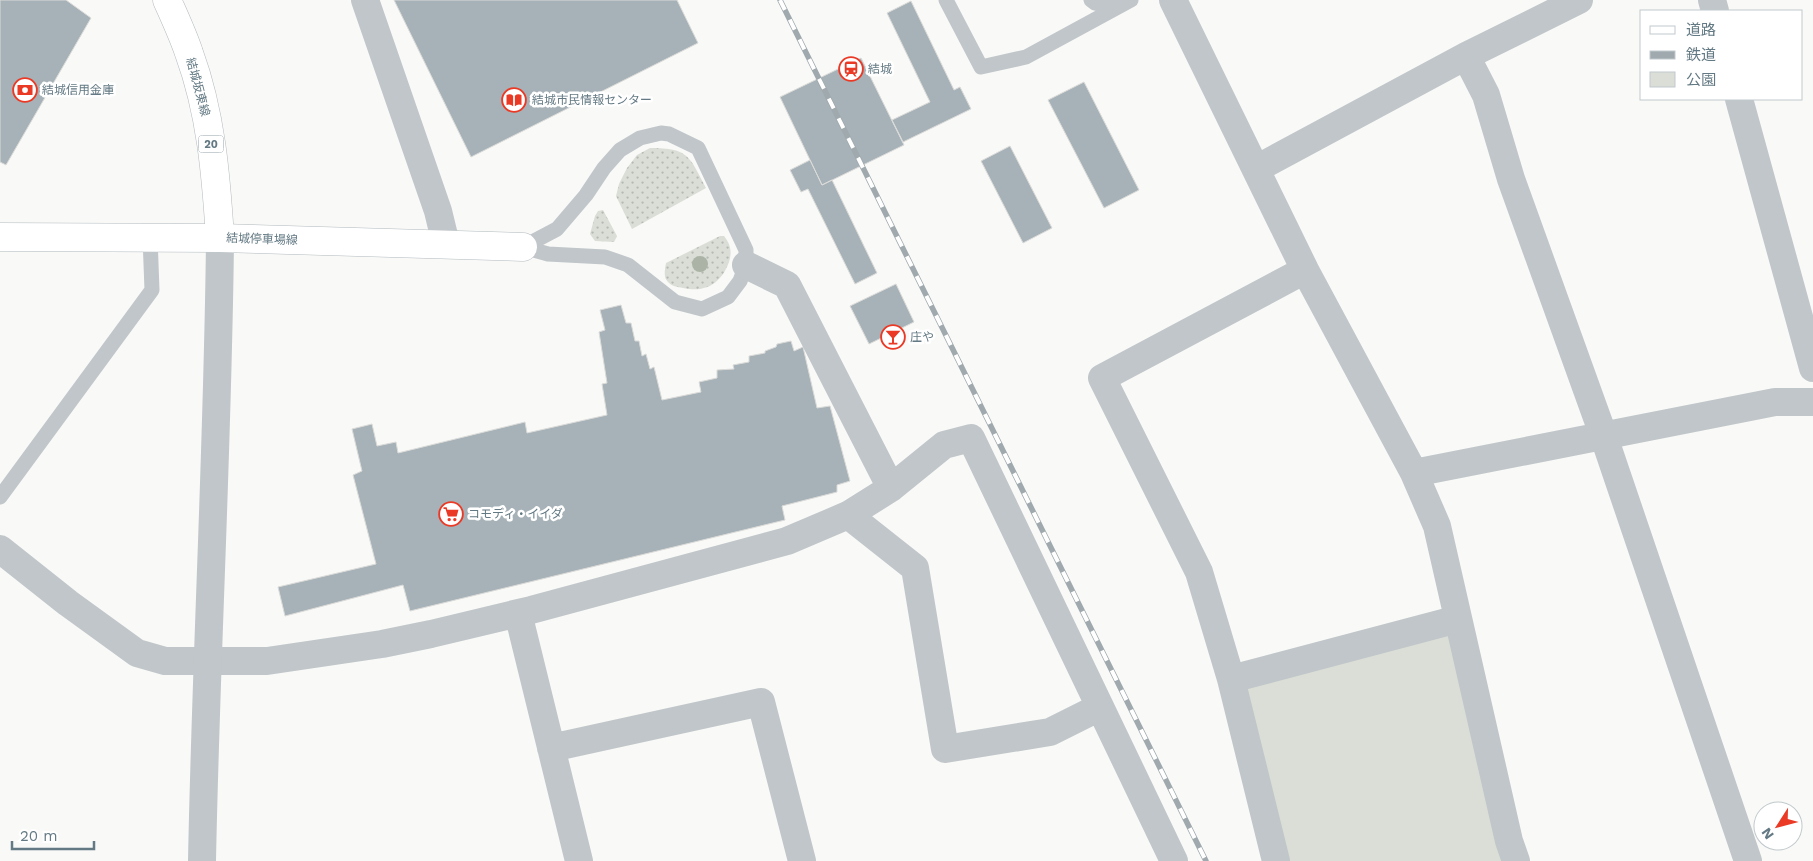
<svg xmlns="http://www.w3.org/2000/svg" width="1813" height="861" viewBox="0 0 1813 861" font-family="'Work Sans','Noto Sans JP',sans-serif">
<defs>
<pattern id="grass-dots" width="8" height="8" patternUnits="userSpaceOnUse" patternTransform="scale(1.25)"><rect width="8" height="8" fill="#daded6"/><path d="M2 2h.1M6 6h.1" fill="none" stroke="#b4b9b3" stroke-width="1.8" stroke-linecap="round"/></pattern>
</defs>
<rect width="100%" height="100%" fill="#f9f9f7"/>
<path fill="url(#grass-dots)" d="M 650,148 C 689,148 689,156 706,188 L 632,229 L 616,196 L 619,184 L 627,168 L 637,155 Z
M 603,210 L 617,236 L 614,242 L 595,241 L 590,234 L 595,216 L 598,211 Z
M 720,236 L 724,236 C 731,245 732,252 729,262 C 721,284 705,293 683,288 C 678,287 671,286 668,282 C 663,277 665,269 666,263 Z"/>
<path fill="#daded6" d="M 1460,627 L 1516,861 L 1276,861 L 1231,679 Z"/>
<path fill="#a6b2b7" stroke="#dbdbd9" d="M 0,0 L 66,0 L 91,18 L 6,165 L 0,162 Z
M 394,0 L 677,0 L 698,43 L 471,157 Z
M 911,1 L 954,90 L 960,87 L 971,109 L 903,142 L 892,120 L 930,102 L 887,13 Z
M 861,58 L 904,145 L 822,185 L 780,97 Z
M 1084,82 L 1139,190 L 1104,208 L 1048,100 Z
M 1010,146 L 1052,228 L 1023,243 L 981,161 Z
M 810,160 L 822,185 L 832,180 L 877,273 L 855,284 L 808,189 L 801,192 L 790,170 Z
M 896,284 L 914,322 L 869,344 L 850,306 Z
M 621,305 L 626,323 L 631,323 L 635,341 L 639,341 L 642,356 L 646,354 L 650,369 L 654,367 L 662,400 L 701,392 L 699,382 L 717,378 L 717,370 L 734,369 L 733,365 L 749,362 L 749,356 L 765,353 L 765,351 L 776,347 L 777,344 L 791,341 L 794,351 L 803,347 L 817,408 L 830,406 L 850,481 L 837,485 L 837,492 L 782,506 L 785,520 L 410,611 L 403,585 L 285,616 L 278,587 L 376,564 L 353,475 L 362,471 L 352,429 L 372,424 L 377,446 L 396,442 L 398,453 L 525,422 L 527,433 L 607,415 L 602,384 L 607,383 L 599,332 L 605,330 L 600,310 Z"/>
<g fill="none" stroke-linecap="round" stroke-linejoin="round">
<g stroke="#b2babe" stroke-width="29">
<path id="secondary" d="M 0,237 L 220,238 L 523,247"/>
</g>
<g stroke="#b3babe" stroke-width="29">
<path id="primary" d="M 167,0 C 175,18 183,35 189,53 C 211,113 216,175 220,238"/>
</g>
<path stroke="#c0c6c9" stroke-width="15" d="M 946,0 L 981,67 L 1026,57 L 1131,0
M 1091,0 L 1095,3 L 1118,6
M 661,133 L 669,134 L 698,148 L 746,250 L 746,265 L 740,281 L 728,297 L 702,309 L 675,302 L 628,265 L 605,257 L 548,254 L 523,247 L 557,229 L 586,195 L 604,168 L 620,150 L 640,138 Z
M 0,497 L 152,290 L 150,237"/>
<path stroke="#c0c6c9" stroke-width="28" d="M 365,0 L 438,211 L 446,244
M 1173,0 L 1305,270 L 1414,473 L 1437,526 L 1509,841 L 1516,861
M 1712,0 L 1715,11
M 1466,56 L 1486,95 L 1511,179 L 1604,437 L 1748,861
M 1739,99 L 1813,368
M 1256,169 L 1466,56 L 1579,0
M 746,265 L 787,285 L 891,488
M 1414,473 L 1775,402 L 1813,402
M 848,515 L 915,568 L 945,749 L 1050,732 L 1100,707
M 0,549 L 68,603 L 137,653 L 165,661 L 267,661 L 382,644 L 431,634 L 531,610 L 787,541 L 848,515 L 891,488 L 944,445 L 971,438 L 1174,861
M 518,613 L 579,861
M 1231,679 L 1458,619
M 551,748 L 761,702 L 802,861
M 1276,861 L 1231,679 L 1199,572 L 1102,378 L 1305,270"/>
<path stroke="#c0c6c9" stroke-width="28" d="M 202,861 C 206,653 218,446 220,238"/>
<use href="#secondary" stroke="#fff" stroke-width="28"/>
<use href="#primary" stroke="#fff" stroke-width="28"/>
<g stroke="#9fa9ae" stroke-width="5.5">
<path id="rail" d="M 780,0 L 1206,861"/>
</g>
<use href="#rail" stroke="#fff" stroke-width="4" stroke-dasharray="11" stroke-linecap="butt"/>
</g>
<circle fill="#aab3a5" cx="700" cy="264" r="8"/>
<defs>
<g id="station-ring" transform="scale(1.25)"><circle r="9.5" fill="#fff" stroke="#ea3a26" stroke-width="1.5"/><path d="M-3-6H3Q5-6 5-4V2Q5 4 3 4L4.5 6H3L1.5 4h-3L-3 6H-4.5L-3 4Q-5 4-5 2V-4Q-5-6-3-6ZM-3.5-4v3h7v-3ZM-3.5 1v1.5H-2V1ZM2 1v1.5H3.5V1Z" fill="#ea3a26"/></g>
<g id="bank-ring" transform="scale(1.25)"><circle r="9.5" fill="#fff" stroke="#ea3a26" stroke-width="1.5"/><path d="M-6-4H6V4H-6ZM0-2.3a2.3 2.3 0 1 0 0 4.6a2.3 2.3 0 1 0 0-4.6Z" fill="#ea3a26"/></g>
<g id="library-ring" transform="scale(1.25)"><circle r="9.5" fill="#fff" stroke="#ea3a26" stroke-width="1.5"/><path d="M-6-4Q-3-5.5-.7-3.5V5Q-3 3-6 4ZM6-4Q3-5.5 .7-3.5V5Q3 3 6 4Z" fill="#ea3a26"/></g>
<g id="bar-ring" transform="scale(1.25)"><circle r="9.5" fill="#fff" stroke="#ea3a26" stroke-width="1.5"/><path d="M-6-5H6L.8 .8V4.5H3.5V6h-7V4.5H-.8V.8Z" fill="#ea3a26"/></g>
<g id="supermarket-ring" transform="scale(1.25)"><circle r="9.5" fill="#fff" stroke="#ea3a26" stroke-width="1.5"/><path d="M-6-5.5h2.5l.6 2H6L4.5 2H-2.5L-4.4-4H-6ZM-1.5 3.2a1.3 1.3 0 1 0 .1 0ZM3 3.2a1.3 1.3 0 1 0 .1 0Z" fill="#ea3a26"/></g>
</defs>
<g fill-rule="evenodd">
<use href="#station-ring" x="851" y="69"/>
<use href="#bank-ring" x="25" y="90"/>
<use href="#library-ring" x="514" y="100"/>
<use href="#bar-ring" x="893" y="337"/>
<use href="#supermarket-ring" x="451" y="514"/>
</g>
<g text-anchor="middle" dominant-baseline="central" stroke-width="5" stroke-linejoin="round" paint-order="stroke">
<rect fill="#fff" stroke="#92a1a8" stroke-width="1" x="198.5" y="135.5" width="25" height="17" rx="4"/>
<g font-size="11" font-weight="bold" fill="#637983">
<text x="211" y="144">20</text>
</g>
<g font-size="12" fill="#637983" stroke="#fff" text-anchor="start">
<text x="868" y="69">結城</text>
<text x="42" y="90">結城信用金庫</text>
<text x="532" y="100">結城市民情報センター</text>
<text x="910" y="337">庄や</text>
<text x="468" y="514">コモディ・イイダ</text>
</g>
<g font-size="12" fill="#637983" stroke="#fff">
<text transform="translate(198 87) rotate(75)">結城坂東線</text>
<text transform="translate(262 239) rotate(2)">結城停車場線</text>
</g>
</g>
<rect x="1640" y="10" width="162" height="90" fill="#ffffff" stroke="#c1c9cd"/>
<rect x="1650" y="26" width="25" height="8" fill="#ffffff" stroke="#c1c9cd"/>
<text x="1686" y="35" font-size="15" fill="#637983">道路</text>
<rect x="1650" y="51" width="25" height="8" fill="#9fa9ae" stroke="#c1c9cd"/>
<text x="1686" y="60" font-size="15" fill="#637983">鉄道</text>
<rect x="1650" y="72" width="25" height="15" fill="#daded6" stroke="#c1c9cd"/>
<text x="1686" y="85" font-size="15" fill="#637983">公園</text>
<g transform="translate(1778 826) rotate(234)"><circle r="24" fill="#ffffff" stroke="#c1c9cd"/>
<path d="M0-4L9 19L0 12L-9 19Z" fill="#ea3a26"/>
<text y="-8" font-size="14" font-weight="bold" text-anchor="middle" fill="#637983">N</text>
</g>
<path d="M12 841v8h82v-8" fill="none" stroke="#637983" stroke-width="2.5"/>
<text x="20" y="841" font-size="15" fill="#637983" stroke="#ffffff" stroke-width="4" paint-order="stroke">20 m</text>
</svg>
